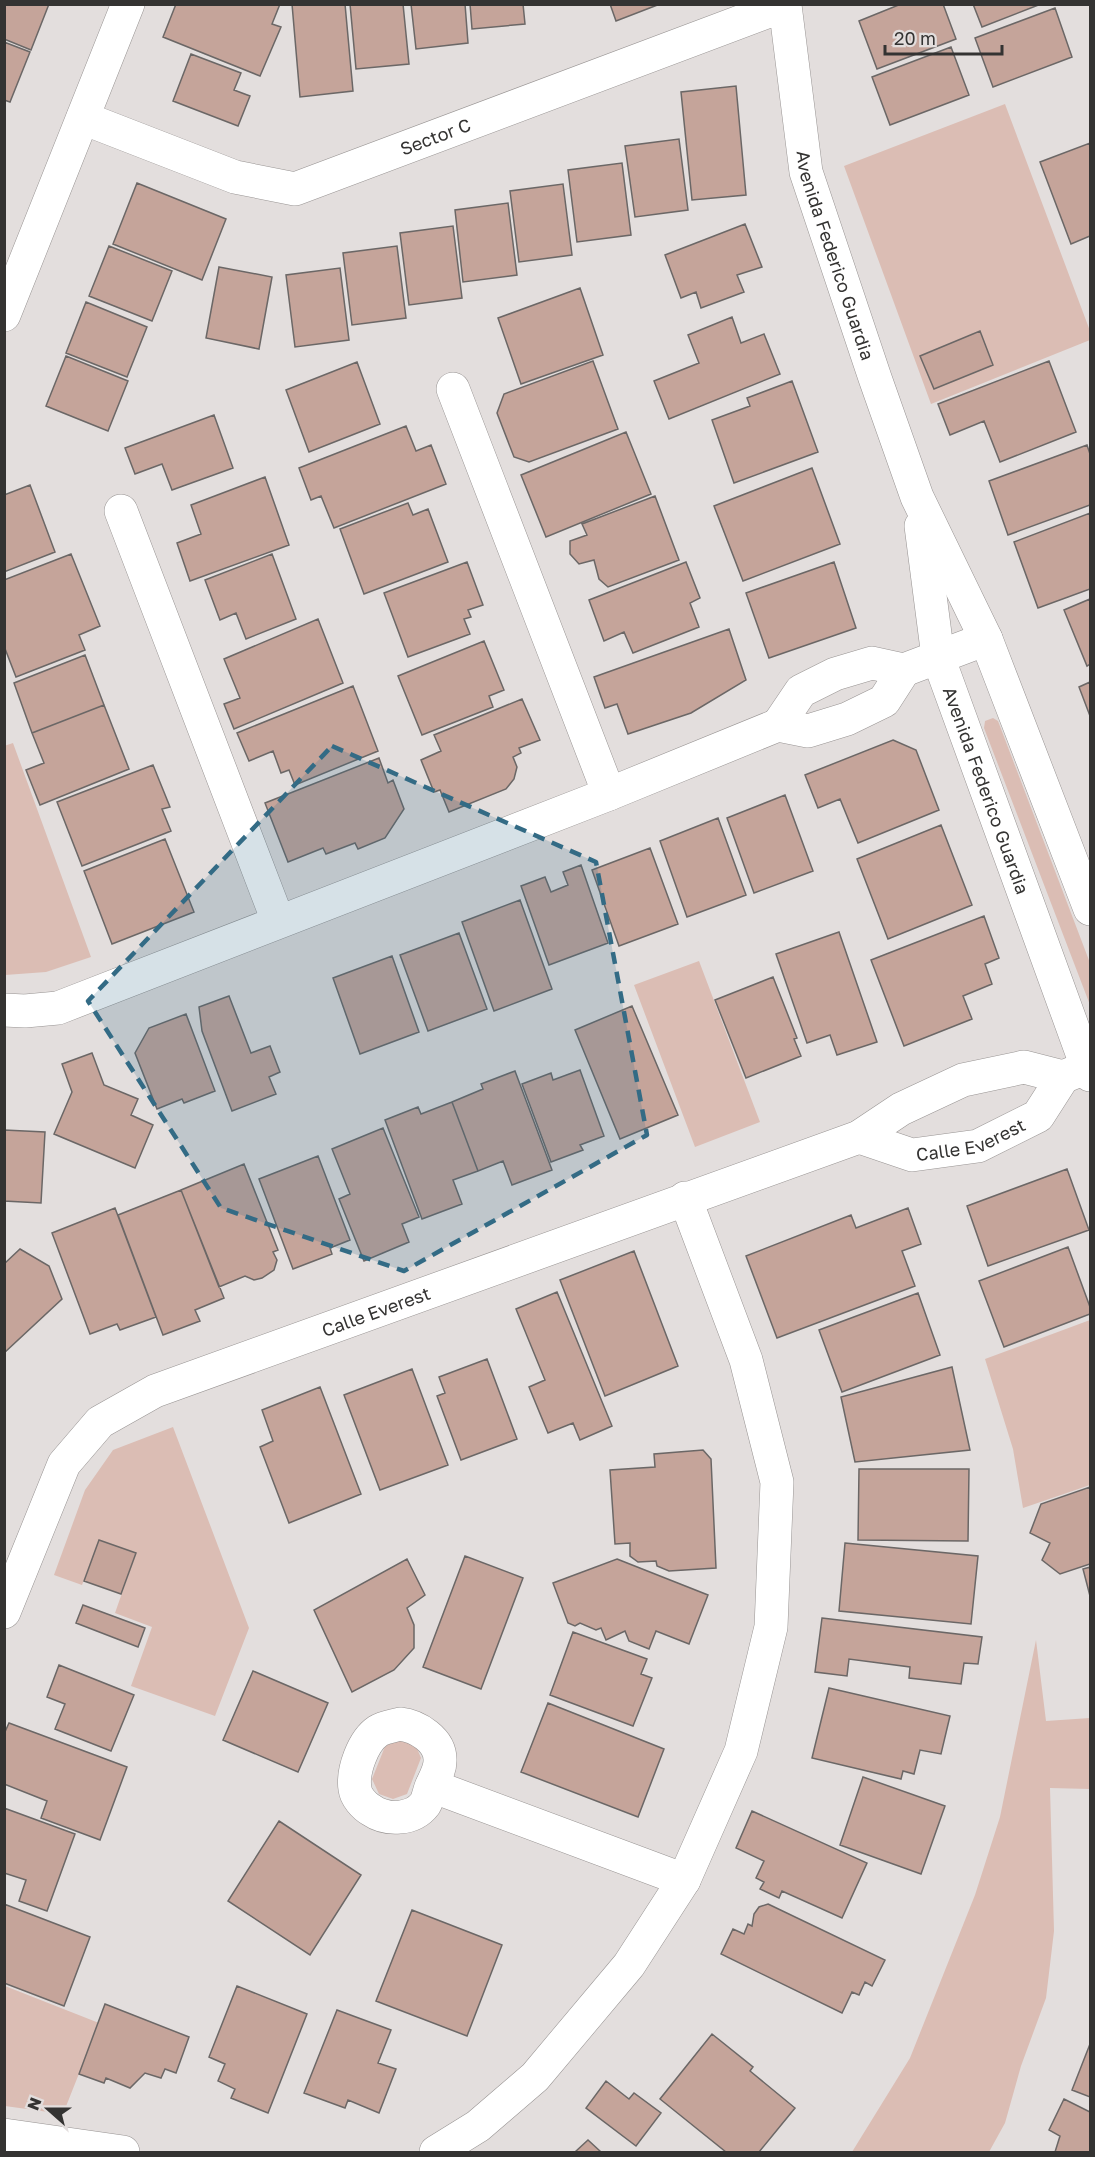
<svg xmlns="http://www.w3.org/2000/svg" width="1095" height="2157" viewBox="0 0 1095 2157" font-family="'Golos Text',sans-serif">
<rect width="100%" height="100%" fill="#e3dedd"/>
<path fill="#dbbdb4" d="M 1005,104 L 1090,331 L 1090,340 L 931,404 L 844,166 Z
M 993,718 L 998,721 L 1090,963 L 1090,1005 L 984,728 L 985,721 Z
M 13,743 L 91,957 L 46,972 L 5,975 L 4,746 Z
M 699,961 L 760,1122 L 695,1147 L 634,985 Z
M 1090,1320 L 1090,1485 L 1023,1508 L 1013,1449 L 985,1359 Z
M 173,1427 L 249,1628 L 215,1716 L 131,1686 L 152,1627 L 115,1613 L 136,1553 L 99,1540 L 82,1585 L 54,1575 L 85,1490 L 113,1450 Z
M 1036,1640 L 1046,1721 L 1090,1718 L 1090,1789 L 1050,1788 L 1054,1931 L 1046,1998 L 1021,2066 L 1005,2123 L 989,2152 L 852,2152 L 910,2058 L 975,1895 L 1000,1817 Z
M 401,1740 L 416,1746 L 421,1758 L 407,1794 L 393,1799 L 379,1794 L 372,1779 L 386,1744 Z
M 5,1986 L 99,2023 L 63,2114 L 5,2106 Z"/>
<path fill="#c5a49a" stroke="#6b6766" stroke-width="1.5" d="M 4,4 L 49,4 L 31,50 L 4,39 Z
M 176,4 L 280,4 L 272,24 L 281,27 L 260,76 L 163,37 Z
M 292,4 L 345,4 L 353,91 L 300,97 Z
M 350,4 L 403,4 L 409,64 L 356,69 Z
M 411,4 L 465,4 L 468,43 L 416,49 Z
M 470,4 L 523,4 L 525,24 L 472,29 Z
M 610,4 L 660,4 L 616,21 Z
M 901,4 L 943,4 L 956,39 L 877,69 L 859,21 Z
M 973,4 L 1041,4 L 982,27 Z
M 1055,8 L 1072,57 L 993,87 L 975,38 Z
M 4,42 L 30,52 L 10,102 L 4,100 Z
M 951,47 L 969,95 L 890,125 L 872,77 Z
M 191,54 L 241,73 L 234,90 L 250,96 L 238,126 L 173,101 Z
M 736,86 L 746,195 L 692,200 L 681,92 Z
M 679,139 L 688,210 L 635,217 L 625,146 Z
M 1090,143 L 1090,236 L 1071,244 L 1040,162 Z
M 622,163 L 631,235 L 577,242 L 568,170 Z
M 137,183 L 226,219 L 202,280 L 113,244 Z
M 563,184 L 572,255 L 519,262 L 510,191 Z
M 508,203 L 517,275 L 463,282 L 455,210 Z
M 745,224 L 762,267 L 737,275 L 744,292 L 701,308 L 696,292 L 681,298 L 665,255 Z
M 453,226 L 462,298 L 409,305 L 400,233 Z
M 109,246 L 172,271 L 152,321 L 89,296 Z
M 397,246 L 406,318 L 352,325 L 343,253 Z
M 219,267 L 272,277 L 259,349 L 206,338 Z
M 340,268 L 349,340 L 295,347 L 286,275 Z
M 580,288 L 603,355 L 521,384 L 498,318 Z
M 86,302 L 147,327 L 127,377 L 66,353 Z
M 732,317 L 741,343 L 764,334 L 780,374 L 669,419 L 654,381 L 699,363 L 688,335 Z
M 980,331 L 993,365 L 934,389 L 920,356 Z
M 66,356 L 128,381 L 108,431 L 46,406 Z
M 593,361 L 618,429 L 529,462 L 514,457 L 497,413 L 504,394 Z
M 1049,361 L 1076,432 L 1000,462 L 984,421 L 950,435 L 938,404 Z
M 357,362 L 380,424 L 309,452 L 286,390 Z
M 792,381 L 818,452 L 734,483 L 712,420 L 750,406 L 747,398 Z
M 214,415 L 233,468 L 172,490 L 162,464 L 135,474 L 125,448 Z
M 406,426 L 416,451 L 431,445 L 446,484 L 334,528 L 321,496 L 311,500 L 299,468 Z
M 626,432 L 651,494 L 546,537 L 521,475 Z
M 1087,445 L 1090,454 L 1090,505 L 1008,535 L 989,481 Z
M 812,468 L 840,544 L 743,581 L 714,506 Z
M 265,477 L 289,545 L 190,581 L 177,543 L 201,534 L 191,505 Z
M 30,485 L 55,552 L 4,572 L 4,495 Z
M 655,496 L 679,560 L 608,587 L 599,579 L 594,560 L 579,564 L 570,554 L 570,541 L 587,535 L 582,524 Z
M 408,503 L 413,515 L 428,509 L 448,562 L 364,594 L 340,529 Z
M 1090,513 L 1090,589 L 1038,608 L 1014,542 Z
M 71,554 L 100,626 L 79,635 L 85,650 L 16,677 L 4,646 L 4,580 Z
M 272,554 L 296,619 L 246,639 L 236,613 L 220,620 L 205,580 Z
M 467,562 L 483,605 L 468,610 L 471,617 L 464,619 L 470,634 L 408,657 L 384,593 Z
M 686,562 L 700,598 L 690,603 L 699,627 L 633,653 L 624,632 L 604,641 L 589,600 Z
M 834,562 L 856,628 L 769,658 L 746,593 Z
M 1090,599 L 1090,664 L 1087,666 L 1064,610 Z
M 318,619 L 343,683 L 234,729 L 224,704 L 240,698 L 224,659 Z
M 729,629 L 746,680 L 691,713 L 628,734 L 617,704 L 605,708 L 594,677 Z
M 484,641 L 504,690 L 489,696 L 493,707 L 422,735 L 398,676 Z
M 85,655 L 104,705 L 32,733 L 14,683 Z
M 1090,682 L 1090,716 L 1079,687 Z
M 353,686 L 378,751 L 295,785 L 289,770 L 281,773 L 273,751 L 249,761 L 237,733 Z
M 522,699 L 540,740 L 519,748 L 521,753 L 513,757 L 517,767 L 514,779 L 506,789 L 449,812 L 440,790 L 434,792 L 421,760 L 441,751 L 434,735 Z
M 104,705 L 129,769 L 40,805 L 26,770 L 44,763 L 32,733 Z
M 893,740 L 916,750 L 939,810 L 858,843 L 840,799 L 818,808 L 805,775 Z
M 379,758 L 388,783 L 393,780 L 404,809 L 385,838 L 358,849 L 355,843 L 326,854 L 323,848 L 288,862 L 265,803 Z
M 153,765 L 170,807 L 162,809 L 171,831 L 82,866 L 57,802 Z
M 785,795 L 813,871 L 754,893 L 727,818 Z
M 718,818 L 746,895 L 687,917 L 660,841 Z
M 941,825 L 972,905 L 888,939 L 857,859 Z
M 165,839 L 194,912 L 112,944 L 84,871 Z
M 650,848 L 678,924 L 619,946 L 592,870 Z
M 581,865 L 608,943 L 549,965 L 521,886 L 545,877 L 551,892 L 568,885 L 563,872 Z
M 520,900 L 552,989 L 494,1011 L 462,922 Z
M 984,916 L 999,958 L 985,964 L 992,984 L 963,996 L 972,1019 L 904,1046 L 871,960 Z
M 839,932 L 877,1042 L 837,1055 L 830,1035 L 807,1043 L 776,954 Z
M 459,933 L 487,1009 L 428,1031 L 400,955 Z
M 392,956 L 419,1032 L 360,1054 L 333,978 Z
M 773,977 L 797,1038 L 794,1039 L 801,1056 L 746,1078 L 715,1000 Z
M 229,996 L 251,1053 L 270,1046 L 280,1072 L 269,1077 L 276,1094 L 232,1111 L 202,1031 L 199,1007 Z
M 632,1006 L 678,1115 L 620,1139 L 575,1030 Z
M 186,1014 L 215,1091 L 184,1103 L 182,1099 L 157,1109 L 135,1053 L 149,1028 Z
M 92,1053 L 104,1085 L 138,1099 L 131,1115 L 153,1125 L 135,1168 L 54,1134 L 72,1092 L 62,1064 Z
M 580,1070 L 604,1136 L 580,1145 L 583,1150 L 551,1162 L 522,1084 L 551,1073 L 553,1080 Z
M 515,1071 L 552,1170 L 512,1185 L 503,1161 L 478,1171 L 452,1102 L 483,1089 L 481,1084 Z
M 452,1102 L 478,1171 L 453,1180 L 462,1204 L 422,1219 L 385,1120 L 418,1107 L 421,1114 Z
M 383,1128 L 419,1217 L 402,1224 L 409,1242 L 364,1261 L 339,1199 L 350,1194 L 332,1149 Z
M 4,1130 L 45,1132 L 41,1203 L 4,1201 Z
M 318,1156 L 350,1240 L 330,1248 L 332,1254 L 293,1269 L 259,1179 Z
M 244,1164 L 278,1250 L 273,1252 L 277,1260 L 274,1270 L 262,1278 L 254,1280 L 245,1276 L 219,1287 L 181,1190 Z
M 1067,1169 L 1089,1230 L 988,1266 L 967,1206 Z
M 181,1190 L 224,1298 L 195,1310 L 200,1321 L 163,1335 L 118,1215 Z
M 115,1208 L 156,1317 L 120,1330 L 117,1324 L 90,1334 L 52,1233 Z
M 908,1208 L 921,1244 L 902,1251 L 915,1286 L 777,1338 L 746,1256 L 851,1215 L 856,1228 Z
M 1068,1247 L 1090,1307 L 1090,1314 L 1004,1347 L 979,1281 Z
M 20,1249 L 49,1266 L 62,1299 L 4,1353 L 4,1264 Z
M 634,1251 L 678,1366 L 605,1396 L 560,1280 Z
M 557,1292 L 612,1426 L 580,1440 L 573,1423 L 548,1433 L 529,1387 L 545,1380 L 516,1309 Z
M 918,1293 L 940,1355 L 842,1392 L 819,1330 Z
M 487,1359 L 517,1439 L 461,1460 L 437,1396 L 445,1393 L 439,1377 Z
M 952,1367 L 970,1450 L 855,1462 L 841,1397 Z
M 412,1369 L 448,1465 L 380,1490 L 344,1395 Z
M 320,1387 L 361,1494 L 289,1523 L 260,1447 L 273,1441 L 262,1410 Z
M 703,1450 L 711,1459 L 716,1568 L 669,1571 L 657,1566 L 656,1561 L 638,1562 L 630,1556 L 630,1543 L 615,1544 L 610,1470 L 655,1467 L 654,1454 Z
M 859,1469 L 969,1469 L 968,1541 L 858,1540 Z
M 1090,1487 L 1090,1564 L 1060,1574 L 1042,1560 L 1050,1543 L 1030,1533 L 1041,1504 Z
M 99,1540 L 136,1553 L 121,1594 L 84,1581 Z
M 845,1543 L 978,1556 L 971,1624 L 839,1611 Z
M 465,1556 L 523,1578 L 481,1689 L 423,1667 Z
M 407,1559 L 425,1595 L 407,1608 L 414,1625 L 414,1648 L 394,1670 L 352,1692 L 314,1610 Z
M 617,1559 L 708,1595 L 689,1644 L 656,1631 L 649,1649 L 629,1641 L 625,1631 L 606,1640 L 601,1628 L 596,1630 L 580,1623 L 575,1626 L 568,1623 L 553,1583 Z
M 1090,1567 L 1090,1596 L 1083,1569 Z
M 83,1605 L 145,1628 L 138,1647 L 76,1623 Z
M 822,1618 L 982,1637 L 978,1664 L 964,1663 L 961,1684 L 909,1678 L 910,1667 L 849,1659 L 847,1676 L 815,1672 Z
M 573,1632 L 647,1659 L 641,1674 L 652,1678 L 633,1726 L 550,1695 Z
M 59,1665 L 134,1695 L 111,1751 L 55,1729 L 65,1704 L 47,1697 Z
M 253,1671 L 328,1703 L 298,1772 L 223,1740 Z
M 829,1688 L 950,1716 L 941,1754 L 920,1750 L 914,1774 L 903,1771 L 901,1779 L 812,1758 Z
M 548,1703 L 664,1749 L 638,1817 L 521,1772 Z
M 9,1723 L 127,1767 L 100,1840 L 41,1818 L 47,1801 L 4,1784 L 4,1734 Z
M 863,1777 L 945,1806 L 921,1874 L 840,1845 Z
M 4,1808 L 75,1834 L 47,1911 L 19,1901 L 26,1880 L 4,1873 Z
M 752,1811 L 867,1863 L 842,1918 L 782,1891 L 779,1898 L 760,1889 L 764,1882 L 756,1878 L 764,1861 L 736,1848 Z
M 279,1821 L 361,1875 L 310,1955 L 228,1901 Z
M 4,1904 L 90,1937 L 64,2006 L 4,1983 Z
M 768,1904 L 885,1960 L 872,1986 L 865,1982 L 859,1995 L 852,1992 L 842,2013 L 721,1954 L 733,1929 L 744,1934 L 748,1924 L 752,1926 L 754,1914 L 759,1907 Z
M 412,1910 L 502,1945 L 467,2036 L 376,2001 Z
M 237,1986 L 307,2014 L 268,2113 L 231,2098 L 235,2089 L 218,2081 L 225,2064 L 209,2057 Z
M 105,2004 L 189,2037 L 176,2073 L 165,2069 L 161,2078 L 145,2073 L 130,2088 L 106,2078 L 104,2083 L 79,2074 Z
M 337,2010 L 391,2030 L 378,2063 L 396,2069 L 379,2113 L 348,2100 L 345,2108 L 304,2093 Z
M 712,2034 L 753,2067 L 750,2071 L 795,2108 L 759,2152 L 726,2152 L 660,2099 Z
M 1090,2044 L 1090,2097 L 1072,2090 Z
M 606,2081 L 629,2099 L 634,2093 L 661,2113 L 636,2146 L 586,2108 Z
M 1064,2099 L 1090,2112 L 1090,2152 L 1055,2152 L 1060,2136 L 1049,2130 Z
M 588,2140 L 601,2152 L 575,2152 Z"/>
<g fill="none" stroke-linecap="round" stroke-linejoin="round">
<g stroke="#989493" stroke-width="34">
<g id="minor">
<path id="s1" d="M 83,118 L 235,177 L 295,189 L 785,5 L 806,172 L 875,378 L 917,497 L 986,639 L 1090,909"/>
<path d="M 4,315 L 128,4"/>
<path d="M 453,389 L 609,794"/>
<path d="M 121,511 L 278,921"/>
<path id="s2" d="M 921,526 L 938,657 L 1090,1075"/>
<path d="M 778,725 L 801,691 L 835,674 L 872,663 L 904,670 L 986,639"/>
<path d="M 4,1010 L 25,1011 L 58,1008 L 609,794 L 778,725 L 808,731 L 847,719 L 884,701 L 904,670"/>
<path id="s3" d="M 859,1137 L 912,1155 L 978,1146 L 1038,1116 L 1063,1077 L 1080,1070"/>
<path id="s4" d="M 4,1612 L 64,1464 L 100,1422 L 155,1391 L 859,1137 L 901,1109 L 963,1080 L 1024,1067 L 1063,1077"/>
<path d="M 400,1724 C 417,1726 441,1740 440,1761 C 440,1770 435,1778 431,1787 C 429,1792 428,1799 425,1804 C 413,1820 387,1821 371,1810 C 364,1806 356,1797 355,1789 C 352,1771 363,1741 378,1731 C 384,1727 393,1726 400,1724 Z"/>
<path d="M 432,1786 L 684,1880"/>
<path d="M 4,2135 L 123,2152"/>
<path d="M 436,2152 L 478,2126 L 535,2077 L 629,1965 L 684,1880 L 741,1751 L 771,1627 L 777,1482 L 746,1360 L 685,1198"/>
</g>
</g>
<use href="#minor" stroke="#fff" stroke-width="33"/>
</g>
<path fill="#336b85" fill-opacity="0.2" stroke="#336b85" stroke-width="4.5" stroke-dasharray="12 8" stroke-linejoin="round" d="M 332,746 L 596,862 L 647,1135 L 404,1271 L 221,1208 L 88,1001 Z"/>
<g text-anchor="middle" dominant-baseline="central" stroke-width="6" stroke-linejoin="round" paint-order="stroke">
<g font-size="18" fill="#343332" stroke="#e3dedd">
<text stroke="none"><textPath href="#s1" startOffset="374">Sector C</textPath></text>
<text stroke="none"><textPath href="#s1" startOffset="1004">Avenida Federico Guardia</textPath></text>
<text stroke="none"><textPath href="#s2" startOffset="274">Avenida Federico Guardia</textPath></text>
<text stroke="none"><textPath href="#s3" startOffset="117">Calle Everest</textPath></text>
<text stroke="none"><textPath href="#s4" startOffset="513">Calle Everest</textPath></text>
</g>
</g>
<rect width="1095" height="2157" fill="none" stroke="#343332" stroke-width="12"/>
<g transform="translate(48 2109) rotate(291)" stroke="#e3dedd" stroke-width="4.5" paint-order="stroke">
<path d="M0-4.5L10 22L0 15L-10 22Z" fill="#343332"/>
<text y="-9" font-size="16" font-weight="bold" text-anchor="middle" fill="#343332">N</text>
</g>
<path d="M885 45v9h117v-9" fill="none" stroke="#343332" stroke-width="3"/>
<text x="894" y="45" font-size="18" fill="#343332" stroke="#e3dedd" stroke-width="4.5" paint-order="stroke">20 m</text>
</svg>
